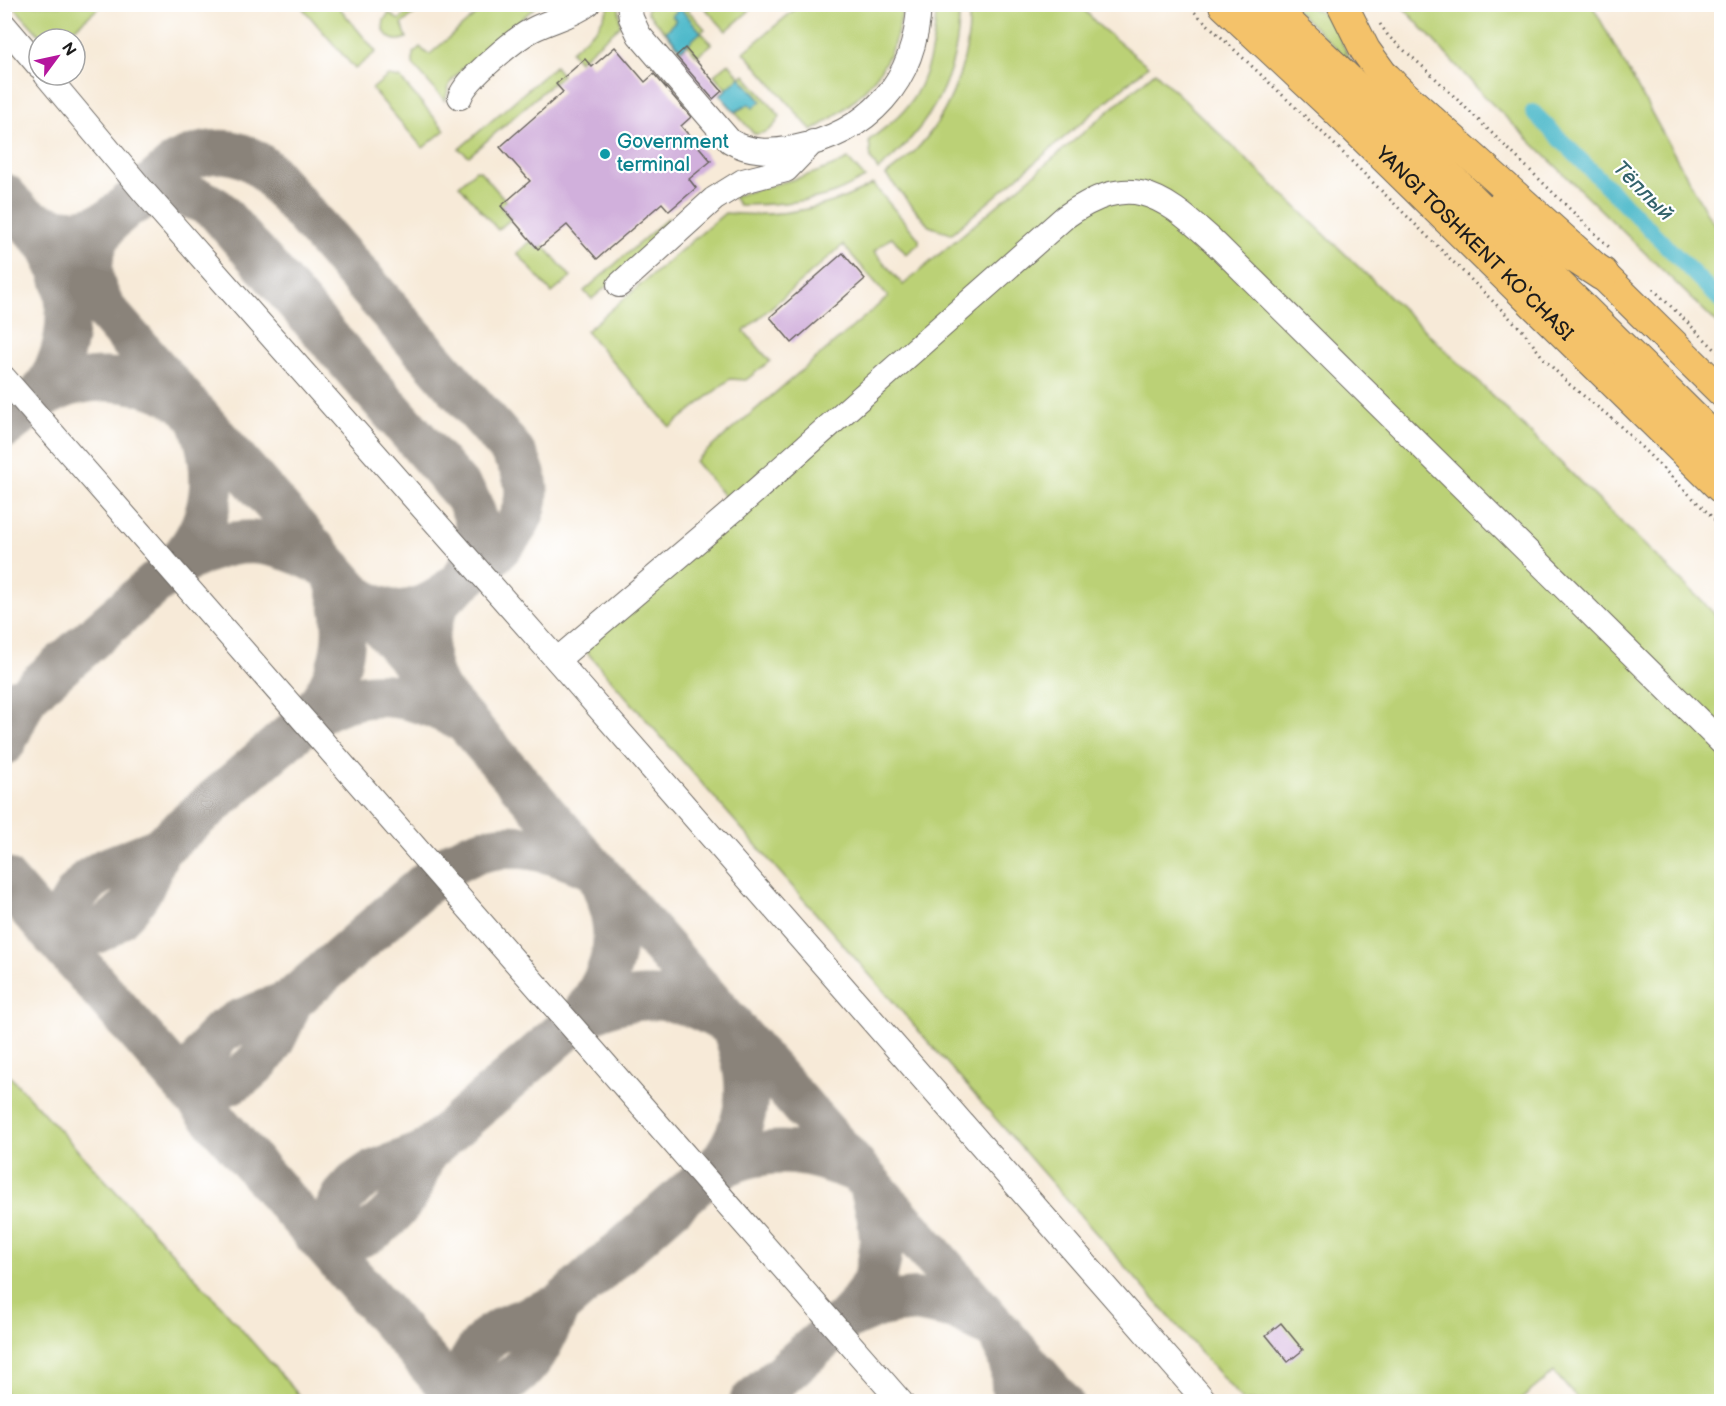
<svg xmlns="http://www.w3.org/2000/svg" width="1726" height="1406" viewBox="0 0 1726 1406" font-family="'Balsamiq Sans',sans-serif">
<rect width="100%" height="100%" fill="#fff"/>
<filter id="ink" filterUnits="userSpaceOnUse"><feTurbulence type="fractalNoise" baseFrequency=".0167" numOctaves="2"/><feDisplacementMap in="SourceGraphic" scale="12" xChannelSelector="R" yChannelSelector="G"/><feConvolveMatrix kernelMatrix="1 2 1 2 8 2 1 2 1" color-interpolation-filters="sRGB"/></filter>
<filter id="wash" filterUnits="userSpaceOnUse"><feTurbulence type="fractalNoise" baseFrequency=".008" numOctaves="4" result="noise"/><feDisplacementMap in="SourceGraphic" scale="24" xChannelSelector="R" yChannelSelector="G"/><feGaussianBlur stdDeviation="1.35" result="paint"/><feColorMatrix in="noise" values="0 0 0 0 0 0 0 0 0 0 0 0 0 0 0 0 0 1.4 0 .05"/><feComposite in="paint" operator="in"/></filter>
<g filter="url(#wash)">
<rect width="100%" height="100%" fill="#f7ead8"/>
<path fill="#bbd176" stroke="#6c7649" stroke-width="1.5" d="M 417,4 L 424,5 L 402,24 L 407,38 C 395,43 387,39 383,28 L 384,20 L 389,13 L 399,20 Z
M 12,5 L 102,5 L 62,39 L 43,39 Z
M 300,5 L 339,5 L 338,6 L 376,52 L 355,69 Z
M 487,5 L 538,5 L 461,70 L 450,83 L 445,101 L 413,65 L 413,53 L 420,47 L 426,53 L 430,54 Z
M 610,5 L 619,5 L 620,26 L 579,61 L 571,51 L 598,27 Z
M 648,5 L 683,5 L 705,29 L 701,32 L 712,44 L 697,56 L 687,44 L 681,50 L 647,12 Z
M 702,5 L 756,5 L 726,31 Z
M 800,5 L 903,5 C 896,66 863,100 812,131 L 744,52 Z
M 936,5 L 959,5 C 961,74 931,127 878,170 L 871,159 L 869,140 C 882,130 897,120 907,107 C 929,79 936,38 936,5 Z
M 969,5 L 1080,5 L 1098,25 L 1148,66 L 951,234 L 929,226 L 886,175 C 895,168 906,160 914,152 C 951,114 972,56 969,5 Z
M 1291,5 L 1308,5 L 1330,18 L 1352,63 Z
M 1401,5 L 1592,5 L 1708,215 L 1721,232 L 1721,327 L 1486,98 Z
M 729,63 L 740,77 L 744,74 L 780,116 C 775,128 766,134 754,134 L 720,95 L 726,89 L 714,75 Z
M 555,66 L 562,75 L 469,156 L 459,149 Z
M 1155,72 L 1459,363 L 1721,620 L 1721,1401 L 1579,1401 L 1554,1372 L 1519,1401 L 1243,1401 L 585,650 L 735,509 L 695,461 L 888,297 L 843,245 L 744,331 L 770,361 L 746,380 L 730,379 L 670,427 L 586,331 L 725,213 C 777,218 827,210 873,184 L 919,239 L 919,244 L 906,254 L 892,237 L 874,251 L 903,285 Z
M 388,76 L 400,78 L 445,130 L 423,148 L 372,89 Z
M 848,159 L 865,178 C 855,183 845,189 834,193 C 805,203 770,205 739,205 L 733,197 C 773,183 810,178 848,159 Z
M 476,170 L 480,171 L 507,202 L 501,207 L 511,219 L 498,230 L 459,185 Z
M 668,218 L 675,226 L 592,299 L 584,291 Z
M 531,241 L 538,249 L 543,245 L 571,277 L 552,293 L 517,253 Z
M 4,1070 L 214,1298 L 304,1401 L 5,1401 Z"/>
<path fill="#4fbacb" stroke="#366b74" stroke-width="1.5" d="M 680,8 L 701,32 L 681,50 L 666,32 L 676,20 L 672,16 Z
M 740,77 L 761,101 L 753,108 L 749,104 L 735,112 L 720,95 Z"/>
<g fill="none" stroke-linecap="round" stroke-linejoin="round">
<path stroke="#4fbacb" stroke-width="16" d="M 1533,112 L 1722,302"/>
<path stroke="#8a837a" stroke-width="44" d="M 4,195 L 1061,1402
M 131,204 C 162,189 188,190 217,210 L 466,496 C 484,527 481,551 462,580
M 22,215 C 52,235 83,237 113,218 C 88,244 84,275 103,306
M 113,218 L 176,164 C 210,147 240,146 268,172 L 509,447 C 560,515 487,558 441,598
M 37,399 C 49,393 62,386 75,383 C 111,374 165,383 192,410 C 200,418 204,434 207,444 C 218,491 208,532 174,567
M 4,427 C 16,417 30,408 39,396 C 71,357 76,301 54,257
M 354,595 C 385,616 409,618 441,598 C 424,629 421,658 437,689
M 4,705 L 26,696 L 172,569 C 233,531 271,536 332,569 C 353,627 347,676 305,721
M 4,743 L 26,696
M 4,879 L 462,1402
M 45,926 C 58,931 72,938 86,935 C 110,930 130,908 142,888 C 148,876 153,862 159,849
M 67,950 L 64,930 L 68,909 L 77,894 L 89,880 L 105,870 L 159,849 L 315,714 C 366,685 408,692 458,718
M 178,1078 C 191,1083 205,1089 219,1086 C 227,1085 237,1079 244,1074 C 270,1055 279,1029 291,1001
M 200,1102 L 197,1082 L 201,1061 L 210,1046 L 221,1032 L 238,1022 L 291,1001 L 438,873 C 490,833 543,844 597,871 C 624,929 621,966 581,1017
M 311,1229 C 324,1234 338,1240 352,1238 C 376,1234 400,1208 411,1187 C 416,1176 420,1164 425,1153
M 334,1255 L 330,1234 L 335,1213 L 343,1197 L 355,1184 L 371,1173 L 425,1153 L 571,1025 C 606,999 649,991 690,1005 C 704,1010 718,1018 732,1025 C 753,1079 754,1123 715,1170
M 446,1383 C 458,1387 472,1394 486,1391 C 495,1390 504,1384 511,1379 C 537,1360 545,1334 559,1306
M 466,1402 L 464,1387 L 468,1366 L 477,1351 L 489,1337 L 505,1327 L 559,1306 L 705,1177 C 744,1149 791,1146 835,1163 C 844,1166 858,1170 864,1177 C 871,1183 874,1198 876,1206 C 888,1251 879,1287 846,1319
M 751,1402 L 846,1319 L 876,1306 L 896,1302 L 916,1300 L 955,1308 L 998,1330 L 1007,1349 L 1012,1369 L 1014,1402"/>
</g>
<g id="blocks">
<path fill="#d1b0dc" d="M 615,47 L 645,82 L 654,74 L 691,117 L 681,126 L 711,161 L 689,179 L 696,188 L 669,211 L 662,203 L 597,259 L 567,225 L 538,249 L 501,206 L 530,181 L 500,147 L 563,92 L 556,84 L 585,59 L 592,67 Z
M 685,48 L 722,91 L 713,99 L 676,56 Z
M 843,253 L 865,279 L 792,343 L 770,317 Z
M 1281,1323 L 1303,1350 L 1288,1362 L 1266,1335 Z"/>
</g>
</g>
<g filter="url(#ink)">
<use href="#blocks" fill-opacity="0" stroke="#69645e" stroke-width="1.5"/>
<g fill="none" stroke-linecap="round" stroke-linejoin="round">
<g stroke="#69645e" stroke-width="26">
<path id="minor" d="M 629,4 L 631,18 L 639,35 L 730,141 C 750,153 771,152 793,148 C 869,133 916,82 919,4
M 4,25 L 39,66
M 46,75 L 144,192 L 557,660 L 1206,1402
M 460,97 C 466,79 515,39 532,30 C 551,20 571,17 588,4
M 619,285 L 714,199 L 743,181 L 786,170 L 813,142
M 4,378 L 901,1402
M 557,660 L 735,509 L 1065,217 C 1129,172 1159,192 1211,239 L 1722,743"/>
</g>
<g stroke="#69645e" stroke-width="32">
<path id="major" d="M 1342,4 L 1365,50 L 1386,79 L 1602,274 L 1722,392"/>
</g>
<g stroke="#69645e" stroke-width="35">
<g id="highway">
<path id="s1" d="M 1225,4 L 1337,109 L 1722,487"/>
<path d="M 1267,4 L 1432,161 L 1722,447"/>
<path d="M 1386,79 L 1449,150"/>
<path d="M 1501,208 L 1602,274"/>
</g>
</g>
<path stroke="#69645e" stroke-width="3" stroke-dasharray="1.5 4.5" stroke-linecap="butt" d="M 1186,4 L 1329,139 L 1523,331 L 1544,359 L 1569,384 L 1615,421 L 1722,527
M 1380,24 L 1389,37 L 1429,72 L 1611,249
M 1653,289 L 1722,356"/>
<use href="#minor" stroke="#fff" stroke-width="24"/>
<use href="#major" stroke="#f4c26a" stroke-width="30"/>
<use href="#highway" stroke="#f4c26a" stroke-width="33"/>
</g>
</g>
<circle fill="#0f9aa8" stroke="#fff" stroke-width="2" cx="605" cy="154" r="6"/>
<g text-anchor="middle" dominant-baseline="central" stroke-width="4.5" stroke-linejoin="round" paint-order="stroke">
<g font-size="20" fill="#0d838f" stroke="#fff" text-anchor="start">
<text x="617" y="142">Government<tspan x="617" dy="23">terminal</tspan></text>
</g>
<g font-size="20" fill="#1c1c1c" stroke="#fff">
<text stroke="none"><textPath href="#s1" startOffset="346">YANGI TOSHKENT KO‘CHASI</textPath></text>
</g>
<g font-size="21" font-style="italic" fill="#33636b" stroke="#fff">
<text transform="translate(1643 191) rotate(45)">Тёплый</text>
</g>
</g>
<rect width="1726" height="1406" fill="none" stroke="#fff" stroke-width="24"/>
<g transform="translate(57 57) rotate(57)"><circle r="28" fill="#ffffff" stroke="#a4a4a4" stroke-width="1.5"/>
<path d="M0-4.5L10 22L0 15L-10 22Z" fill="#b5179e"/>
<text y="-9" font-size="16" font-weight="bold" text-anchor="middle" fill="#1c1c1c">N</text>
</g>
</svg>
